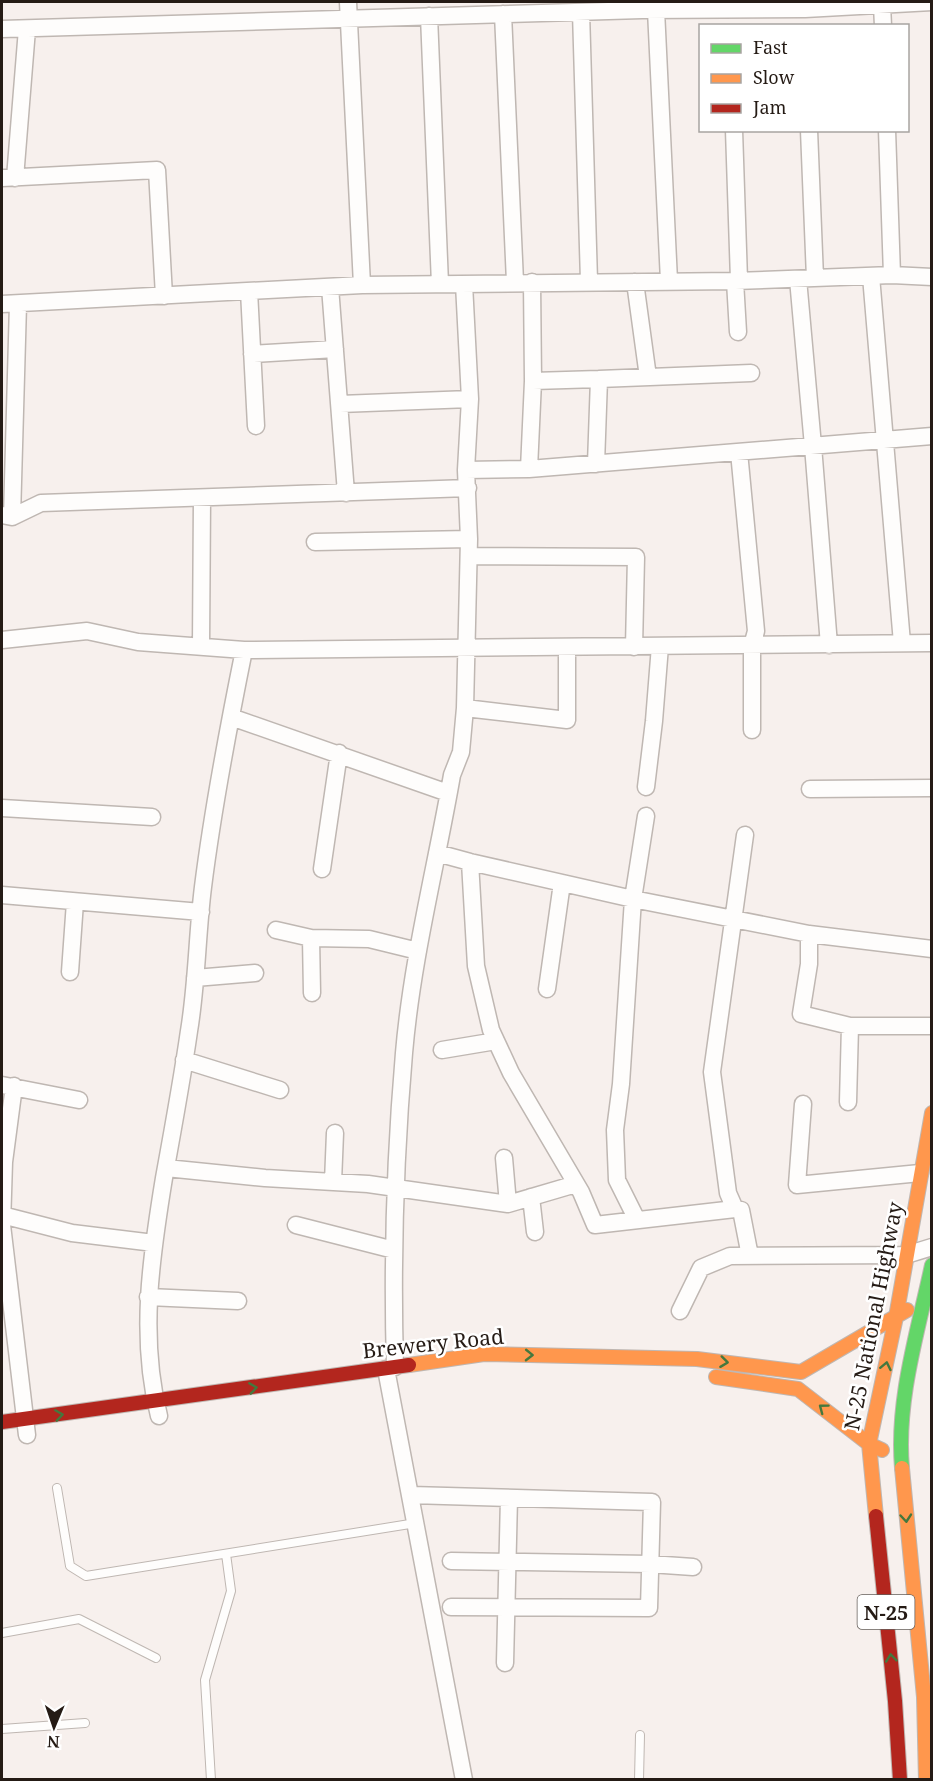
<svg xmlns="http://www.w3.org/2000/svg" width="933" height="1781" viewBox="0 0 933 1781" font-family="'Noto Serif',serif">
<rect width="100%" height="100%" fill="#f7f0ed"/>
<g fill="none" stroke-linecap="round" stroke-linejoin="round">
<g stroke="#bfb7b2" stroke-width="10">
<path id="lane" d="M 57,1488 L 70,1566 L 86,1576 L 416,1523
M 2,1633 L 79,1619 L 156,1658
M 2,1729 L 85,1723
M 211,1780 L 205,1680 L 231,1591 L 226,1554
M 639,1780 L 640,1735"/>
</g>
<g stroke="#bfb7b2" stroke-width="19">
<path id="street" d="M 348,2 L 362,285
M 882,5 L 883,26
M 656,10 L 669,281
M 581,12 L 589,281
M 503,14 L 515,282
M 429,16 L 440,284
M 2,29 L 642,10 L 805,9 L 932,2
M 734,130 L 739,280
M 809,130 L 815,278
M 887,130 L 892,275
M 2,178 L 157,170 L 164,296
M 15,178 L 27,29
M 871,276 L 902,643
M 798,279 L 813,446 L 829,645
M 735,281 L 738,332
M 635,282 L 648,377
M 330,287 L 346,493
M 249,291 L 256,426
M 2,304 L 362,285 L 735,281 L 892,275 L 932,277
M 252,354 L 335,349
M 599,379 L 751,373
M 533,381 L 599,379 L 596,464
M 340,404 L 470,399
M 739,452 L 756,631 L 752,646 L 752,730
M 529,469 L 533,381 L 532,282
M 466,470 L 529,469 L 932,436
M 2,515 L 12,517 L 41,503 L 468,488
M 12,517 L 18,304
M 315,542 L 469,539
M 469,556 L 636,557 L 634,647
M 2,640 L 87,631 L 138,642 L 244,650 L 932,643
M 201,647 L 202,498
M 465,708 L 567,720 L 567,648
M 231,717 L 448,793
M 646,787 L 654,721 L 660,646
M 810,789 L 932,788
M 2,808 L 152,817
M 745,835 L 712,1072 L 728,1193 L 735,1209 L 741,1210 L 750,1256
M 437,853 L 470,862 L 633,899 L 809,934 L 932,949
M 470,862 L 476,966 L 491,1030 L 511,1073 L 581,1192 L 595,1225 L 735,1209
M 322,869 L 339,753
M 2,895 L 201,912
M 276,930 L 311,938 L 369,939 L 418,951
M 809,934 L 809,964 L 801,1014 L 850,1026 L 932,1026
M 311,938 L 312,993
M 70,972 L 75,902
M 195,978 L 255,973
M 547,989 L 562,883
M 442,1050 L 496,1041
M 184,1060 L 280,1090
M 2,1085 L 79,1100
M 14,1086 L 4,1162 L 2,1225 L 27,1435
M 848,1102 L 850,1026
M 803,1104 L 797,1185 L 920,1173
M 504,1158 L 508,1204
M 166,1168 L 265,1178 L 368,1184 L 508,1204 L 576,1184
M 333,1182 L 335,1133
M 531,1197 L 535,1232
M 2,1215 L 72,1233 L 154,1243
M 637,1220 L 617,1180 L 615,1130 L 621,1084 L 633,899 L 646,816
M 296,1225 L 394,1250
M 148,1297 L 238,1301
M 680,1311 L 701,1268 L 730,1256 L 906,1255 L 932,1247
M 395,1367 C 392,1263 395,1157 404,1053 C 412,959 436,867 452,775 L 461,752 L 465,708 L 469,539 L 466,470 L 470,399 L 464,284
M 386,1369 L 464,1780
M 159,1416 C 139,1337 151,1257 164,1178 C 173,1129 182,1080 189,1031 C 197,983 197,935 203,887 C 213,807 228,729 244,650
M 411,1495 L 652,1502 L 649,1608 L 451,1607
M 451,1561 L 650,1564 L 693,1567
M 505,1663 L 509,1498"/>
</g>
<g stroke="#bfb7b2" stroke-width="16">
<path id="fast" d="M 902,1468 C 896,1400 918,1331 932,1265"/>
</g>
<g stroke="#bfb7b2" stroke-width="16">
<path id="slow" d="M 409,1365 L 484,1354 L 697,1359 L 801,1372 L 907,1310
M 716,1377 L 798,1389 L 869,1444 L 882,1450
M 902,1468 L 924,1697 L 926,1780
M 876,1516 L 869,1444 L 896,1317 L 932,1113"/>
</g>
<g stroke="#bfb7b2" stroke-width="16">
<path id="jam" d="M 2,1422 L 409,1365
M 876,1516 L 895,1701 L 900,1780"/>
</g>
<use href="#lane" stroke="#fefdfc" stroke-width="8"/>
<use href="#street" stroke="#fefdfc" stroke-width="16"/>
<use href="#fast" stroke="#63d668" stroke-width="14"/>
<use href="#slow" stroke="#ff974d" stroke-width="14"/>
<use href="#jam" stroke="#b3261e" stroke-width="14"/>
</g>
<defs><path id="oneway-chevron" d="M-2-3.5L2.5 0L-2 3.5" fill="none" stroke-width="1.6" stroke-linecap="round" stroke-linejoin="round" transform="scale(1.5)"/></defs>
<g stroke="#44783e">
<use href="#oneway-chevron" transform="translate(529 1355) rotate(1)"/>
<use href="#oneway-chevron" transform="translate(724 1362) rotate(7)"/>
<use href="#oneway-chevron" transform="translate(886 1366) rotate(-78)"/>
<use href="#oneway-chevron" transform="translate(253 1388) rotate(-8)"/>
<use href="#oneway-chevron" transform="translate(823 1408) rotate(-143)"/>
<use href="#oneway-chevron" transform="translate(59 1415) rotate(-8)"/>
<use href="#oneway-chevron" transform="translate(906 1518) rotate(85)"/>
<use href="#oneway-chevron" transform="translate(891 1658) rotate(-96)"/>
</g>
<g text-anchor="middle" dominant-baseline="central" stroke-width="5" stroke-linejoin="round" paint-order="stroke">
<rect fill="#fff" stroke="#665f5b" stroke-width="1.5" x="857.5" y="1595" width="57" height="34" rx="4.5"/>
<g font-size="20" font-weight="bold" fill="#251b15">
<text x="886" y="1612">N-25</text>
</g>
<g font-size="21" fill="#251b15" stroke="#fff">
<text transform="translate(873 1316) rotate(-79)">N-25 National Highway</text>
<text transform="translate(433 1343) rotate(-6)">Brewery Road</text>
</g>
</g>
<rect width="933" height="1781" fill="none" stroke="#251b15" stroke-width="6"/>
<rect x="699" y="24" width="210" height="108" fill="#ffffff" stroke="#a8a4a1" stroke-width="1.5"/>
<rect x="711" y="44" width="30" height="9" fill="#63d668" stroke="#a8a4a1" stroke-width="1.5"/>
<text x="753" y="54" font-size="18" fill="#251b15">Fast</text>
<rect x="711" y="74" width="30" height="9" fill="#ff974d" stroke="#a8a4a1" stroke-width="1.5"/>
<text x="753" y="84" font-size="18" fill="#251b15">Slow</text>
<rect x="711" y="104" width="30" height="9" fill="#b3261e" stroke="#a8a4a1" stroke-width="1.5"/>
<text x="753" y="114" font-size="18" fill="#251b15">Jam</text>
<g transform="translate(54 1727) rotate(182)" stroke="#ffffff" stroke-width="4.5" paint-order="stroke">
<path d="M0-4.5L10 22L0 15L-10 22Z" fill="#251b15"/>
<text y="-9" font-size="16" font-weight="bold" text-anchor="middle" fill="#251b15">N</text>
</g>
</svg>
